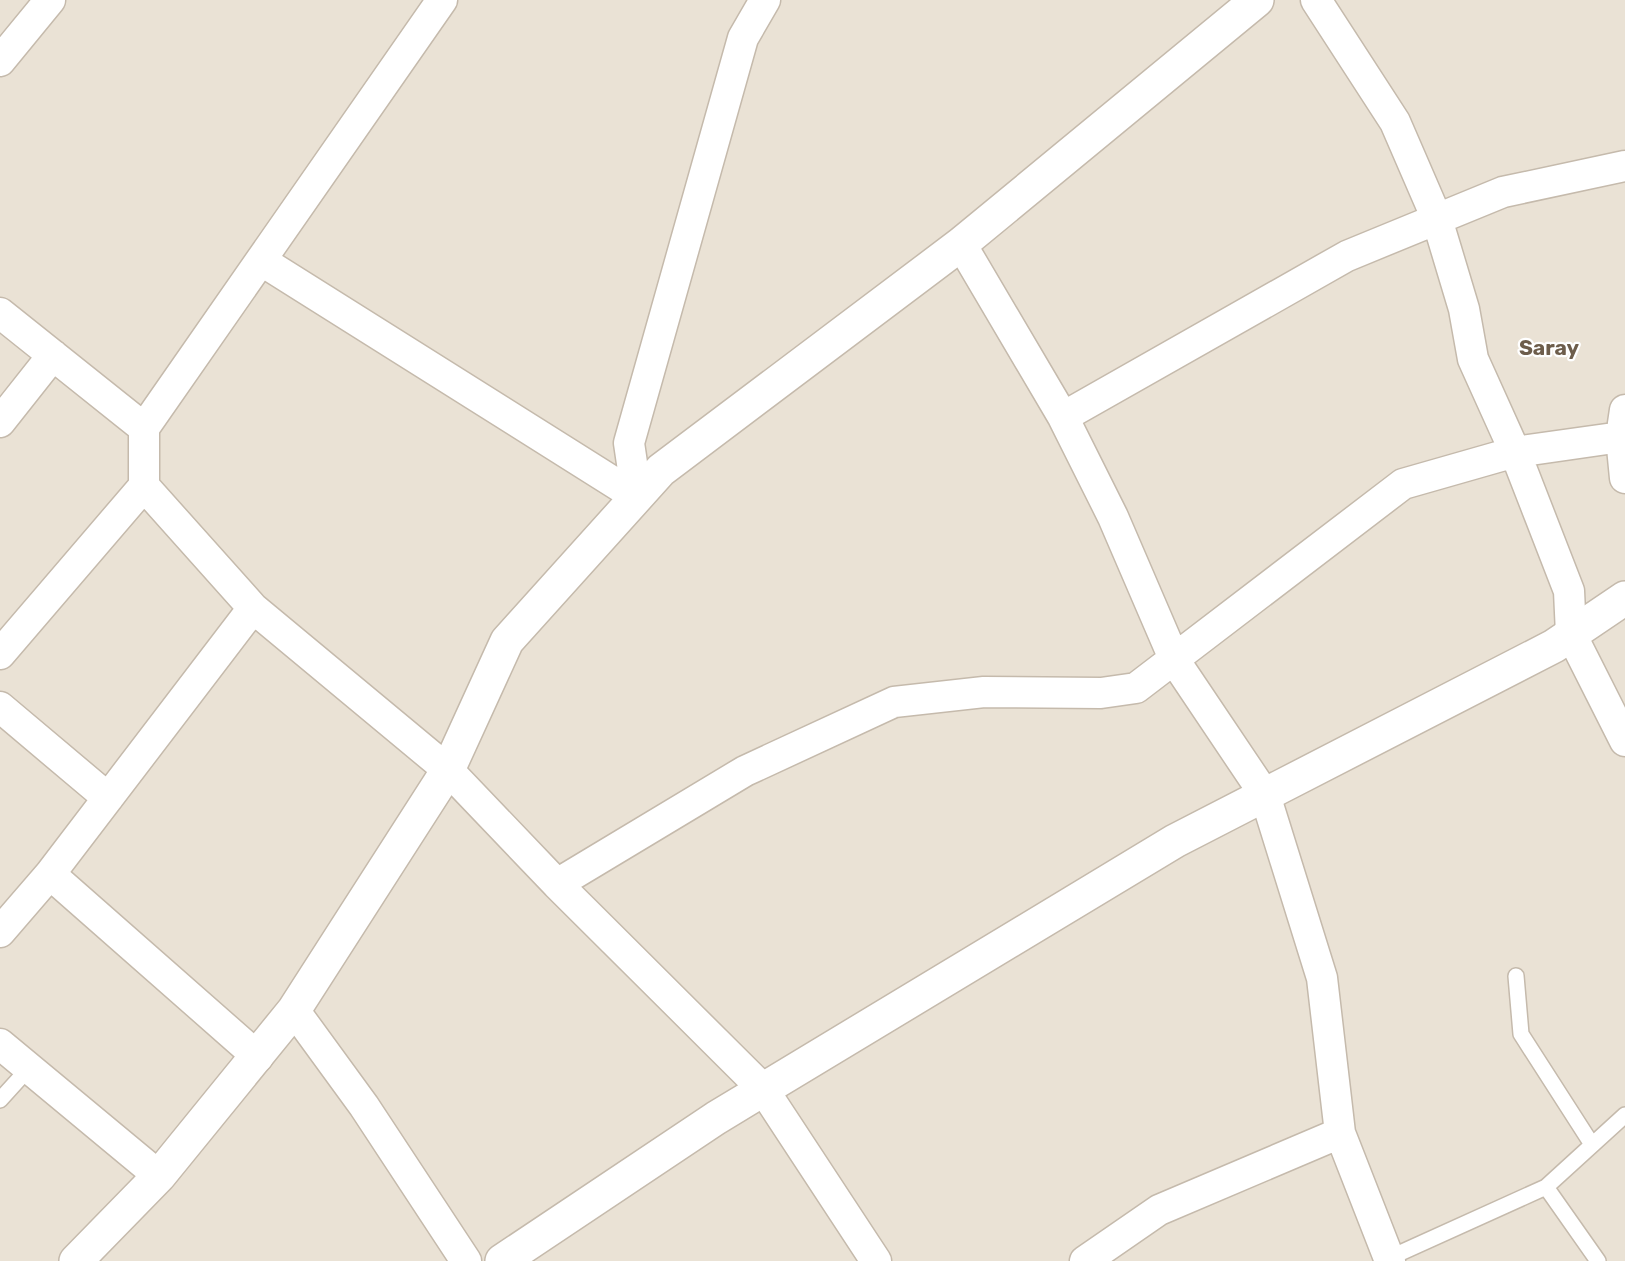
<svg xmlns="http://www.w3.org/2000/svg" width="1625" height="1261" viewBox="0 0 1625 1261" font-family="Rubik,sans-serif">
<rect width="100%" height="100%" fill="#f5f0e7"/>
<path fill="#eae2d5" d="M 0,0 L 1625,0 L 1625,1261 L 0,1261 Z"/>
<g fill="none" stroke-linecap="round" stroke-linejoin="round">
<g stroke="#c5baac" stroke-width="18">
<path id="service" d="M 1516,976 L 1521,1034 L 1591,1143
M 0,1100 L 29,1068
M 1546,1187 L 1598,1261
M 1389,1258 L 1546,1187 L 1625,1115"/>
</g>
<g stroke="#c5baac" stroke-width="33">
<path id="minor" d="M 1316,0 L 1395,122 L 1437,219 L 1464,309 L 1473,359 L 1515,452 L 1569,591 L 1571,634 L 1625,741
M 0,61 L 50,0
M 961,244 L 1063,417 L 1113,517 L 1175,661 L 1265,795 L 1322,978 L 1340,1133 L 1390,1261
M 262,261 L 637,497
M 0,313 L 144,428
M 1625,410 L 1621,437 L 1625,478
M 1063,417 L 1347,256 L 1503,192 L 1625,166
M 0,422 L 53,355
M 144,486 L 253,608 L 448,770 L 557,884 L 763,1089 L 876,1261
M 637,497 L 629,443 L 743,38 L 765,0
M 0,654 L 144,486 L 144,428 L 442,0
M 0,707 L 108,798
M 50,874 L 258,1057
M 557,884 L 745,771 L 894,702 L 984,692 L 1101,693 L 1136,688 L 1403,484 L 1515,452 L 1621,437
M 0,932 L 50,874 L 253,608
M 294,1010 L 364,1106 L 466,1261
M 0,1044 L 159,1176
M 1085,1261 L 1159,1210 L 1340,1133"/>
</g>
<g stroke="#c5baac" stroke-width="36">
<path id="tertiary" d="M 76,1261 L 159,1176 L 294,1010 L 448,770 L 507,641 L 661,470 L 961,244 L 1257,0
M 502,1261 L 716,1118 L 1175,841 L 1554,646 L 1625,598"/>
</g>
<use href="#service" stroke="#fff" stroke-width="15"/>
<use href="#minor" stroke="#fff" stroke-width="30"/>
<use href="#tertiary" stroke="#fff" stroke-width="33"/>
</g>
<g text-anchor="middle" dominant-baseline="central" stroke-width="4.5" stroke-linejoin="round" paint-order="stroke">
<g font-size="21" font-weight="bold" fill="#6d5d4b" stroke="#fff">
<text x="1549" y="347">Saray</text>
</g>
</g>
</svg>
